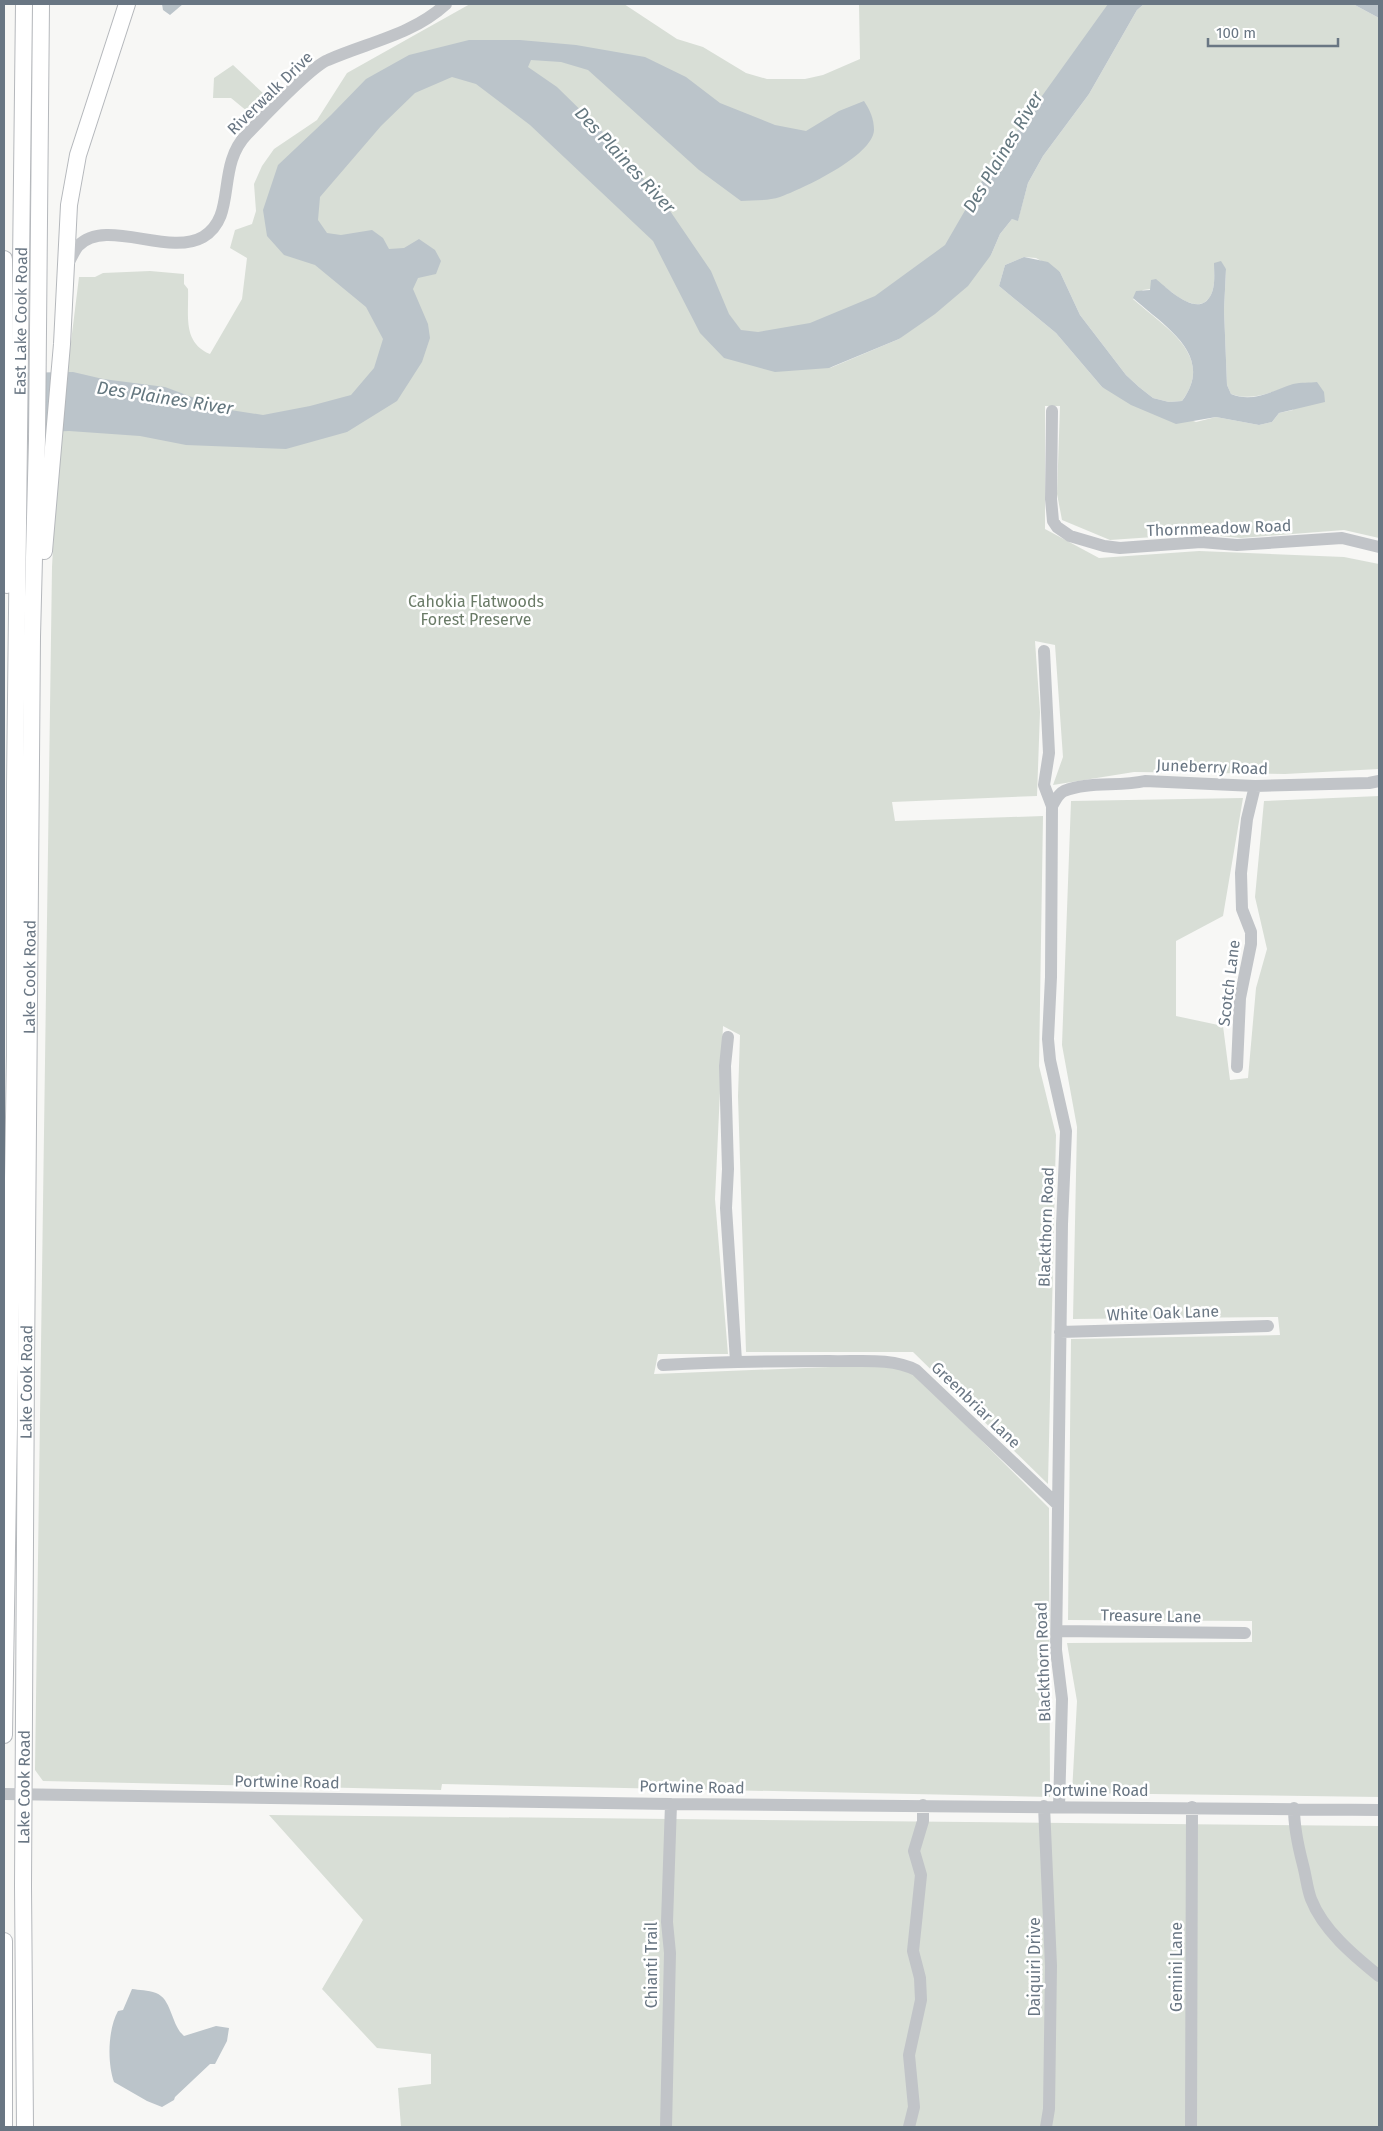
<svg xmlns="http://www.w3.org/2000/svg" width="1383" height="2131" viewBox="0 0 1383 2131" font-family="'Fira Sans',sans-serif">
<rect width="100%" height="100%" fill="#f7f7f5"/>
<path fill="#d8ded6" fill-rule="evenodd" d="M 470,4 L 624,4 L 677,39 L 703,47 L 746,73 L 767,79 L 805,79 L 823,75 L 860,59 L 859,4 L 1138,4 L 973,264 L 830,368 L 899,339 L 991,255 L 1000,234 L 1012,219 L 1018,220 L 1028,183 L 1043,156 L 1089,94 L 1137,10 L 1144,4 L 1353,4 L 1379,18 L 1379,538 L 1344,530 L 1241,538 L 1197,534 L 1110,540 L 1062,520 L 1057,494 L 1060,406 L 1045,406 L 1045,529 L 1099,558 L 1199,551 L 1344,557 L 1379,564 L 1379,769 L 1285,774 L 1134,772 L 1053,785 L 1063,757 L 1055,645 L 1035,641 L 1040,712 L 1037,796 L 892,802 L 895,821 L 1043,816 L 1039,1066 L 1056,1135 L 1048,1484 L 913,1352 L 746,1352 L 738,1096 L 740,1035 L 723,1026 L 715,1199 L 728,1354 L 658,1354 L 654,1374 L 905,1364 L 1049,1508 L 1050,1797 L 442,1784 L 441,1790 L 43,1781 L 35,1770 L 52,567 L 59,439 L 79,277 L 95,277 L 103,273 L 150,271 L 184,274 L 184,284 L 188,289 C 189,315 182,342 210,354 L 242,299 L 247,258 L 230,248 L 235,230 L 252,224 L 256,211 L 254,184 L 262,166 L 274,149 L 317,120 L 347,73 ZM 1024,257 L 1036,258 L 1060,272 L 1080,315 L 1126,375 L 1139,387 L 1153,398 L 1169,402 L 1182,401 C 1216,355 1164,327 1133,299 L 1143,290 L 1165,287 C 1175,295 1198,314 1209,298 C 1216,289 1214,273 1214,263 L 1226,269 L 1224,310 L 1227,385 L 1231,394 C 1253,402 1274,391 1296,384 L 1293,410 L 1279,413 L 1272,422 L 1259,425 L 1216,417 L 1196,422 L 1102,387 L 1056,333 L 999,286 L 1005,265 Z
M 233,65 L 265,95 L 253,116 L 231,98 L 213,98 L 214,78 Z
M 1379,796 L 1379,1797 L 1072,1793 L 1077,1701 L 1067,1643 L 1252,1642 L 1252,1621 L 1068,1620 L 1071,1339 L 1280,1335 L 1278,1317 L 1073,1319 L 1077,1127 L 1062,1045 L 1071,801 L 1243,798 L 1223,916 L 1176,941 L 1176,1016 L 1223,1026 L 1230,1080 L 1248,1078 L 1256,988 L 1267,949 L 1255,897 L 1264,801 Z
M 269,1815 L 1379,1826 L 1379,2127 L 401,2127 L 398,2088 L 431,2084 L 431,2054 L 377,2048 L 322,1989 L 363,1920 Z"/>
<path fill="#bbc4ca" d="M 162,4 L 183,4 L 170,15 L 163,10 Z
M 1108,4 L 1144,4 L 1137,10 L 1089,94 L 1043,156 L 1028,183 L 1018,221 L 1012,219 L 1000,234 L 991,255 L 968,286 L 935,314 L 899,339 L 829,368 L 775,372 L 724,358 L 700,333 L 653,241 L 530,125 L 476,84 L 452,77 L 415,93 L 381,126 L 320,197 L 318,220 L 327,233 L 341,235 L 372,230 L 383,238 L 389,249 L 404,248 L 419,239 L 435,250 L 441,261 L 436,274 L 418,278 L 413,289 L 428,324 L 430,338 L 422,362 L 397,401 L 347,432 L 286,449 L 186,445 L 140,436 L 69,431 L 4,434 L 4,373 L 73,372 L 103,379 L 165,387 L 224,409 L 263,415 L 310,406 L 351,395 L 374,368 L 383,339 L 366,307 L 315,265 L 284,255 L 267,236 L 263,210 L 278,165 L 331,115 L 366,79 L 409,55 L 469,40 L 520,40 L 576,45 L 645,57 L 686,77 L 720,103 L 775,125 L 806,131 L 839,111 L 864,101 C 870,110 874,119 874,130 C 873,156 802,189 780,197 C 768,201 753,200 741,201 L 699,170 L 588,70 L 561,62 L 531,60 L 528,67 L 557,87 L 604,133 L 666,205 L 711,271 L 729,314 L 741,330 L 758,332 L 810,323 L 875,296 L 945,245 L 986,174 Z
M 1353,4 L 1379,4 L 1379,18 Z
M 1024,257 L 1048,262 L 1060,272 L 1080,315 L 1126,375 L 1139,387 L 1153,398 L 1169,402 L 1182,401 C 1216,355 1164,326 1133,298 L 1136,291 L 1150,290 L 1151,280 L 1156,279 C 1167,288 1196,317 1209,298 C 1216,289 1214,273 1214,263 L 1221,261 L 1226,269 L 1224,310 L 1227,385 L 1231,394 C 1253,403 1272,391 1293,384 C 1301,382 1310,383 1317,382 L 1324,392 L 1325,402 L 1279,413 L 1272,422 L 1259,425 L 1216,417 L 1176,424 L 1131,405 L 1102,387 L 1056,333 L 999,286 L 1005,265 Z
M 132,1989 C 139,1990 148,1990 156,1993 C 172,1999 171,2025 184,2036 L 216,2026 L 229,2028 L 227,2041 L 215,2064 L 210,2064 L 175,2097 L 174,2100 L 162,2107 L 147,2101 L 114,2082 C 107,2062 108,2029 118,2011 L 123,2010 Z"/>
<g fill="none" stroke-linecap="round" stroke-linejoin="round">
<g stroke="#b5b8bc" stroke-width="18">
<g id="major">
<path d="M 4,259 L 7,585"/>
<path d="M 44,551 L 62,344 L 69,205 L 78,155 L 127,4"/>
<path id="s1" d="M 4,1735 L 15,1055 L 15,785 L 24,4"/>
<path d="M 4,1941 L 4,2127"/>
<path id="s2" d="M 25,2127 L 23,1886 L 26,1368 L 32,637 L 37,439 L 41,4"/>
</g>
</g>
<path stroke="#c1c4c8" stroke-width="12" d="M 67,265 C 71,259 74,251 78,246 C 106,217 168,257 203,237 C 238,216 215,167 247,134 C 263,118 310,67 328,60 C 369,42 412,35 446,4
M 1052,411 L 1051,499 L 1053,521 L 1057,527 L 1070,536 L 1104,546 L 1120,548 L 1201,542 L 1237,545 L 1342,538 L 1379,547
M 1044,651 L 1049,753 L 1044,785 L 1052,806 L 1051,977 L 1048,1039 L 1050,1060 L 1066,1131 L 1062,1224 L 1056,1650 L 1062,1699 L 1059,1807
M 1052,806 C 1055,801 1058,794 1064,791 C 1088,781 1119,787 1145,781 L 1255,786 L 1369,783 L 1379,781
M 728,1037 L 725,1066 L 728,1169 L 726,1208 L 736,1361
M 1237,1067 L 1240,998 L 1251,944 L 1251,932 L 1242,909 L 1241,873 L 1247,819 L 1255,786
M 1060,1332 L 1268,1326
M 663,1365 C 719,1362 774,1361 829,1361 C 857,1362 891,1357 916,1370 L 1058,1505
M 1057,1631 L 1245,1633
M 4,1794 L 671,1804 L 1379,1810
M 1044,1806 L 1051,1966 L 1049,2109 L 1046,2127
M 1294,1808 C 1294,1828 1298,1846 1303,1865 C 1306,1876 1307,1888 1311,1899 C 1323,1930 1353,1955 1379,1976
M 666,2127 L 670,1953 L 667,1922 L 671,1804
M 909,2127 L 914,2107 L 909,2055 L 921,2000 L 920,1978 L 913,1951 L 921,1875 L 914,1851 L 923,1821 L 923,1805
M 1191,2127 L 1192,1807"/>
<use href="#major" stroke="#fff" stroke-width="16"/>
</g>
<g text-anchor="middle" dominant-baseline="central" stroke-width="5" stroke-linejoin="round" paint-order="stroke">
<g font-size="16" fill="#697683" stroke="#fff">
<text transform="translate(270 93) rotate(-44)">Riverwalk Drive</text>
<text stroke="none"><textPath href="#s1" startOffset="1414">East Lake Cook Road</textPath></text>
<text transform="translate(1219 528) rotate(-2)">Thornmeadow Road</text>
<text transform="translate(1212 767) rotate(2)">Juneberry Road</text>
<text stroke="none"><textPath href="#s2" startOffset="1150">Lake Cook Road</textPath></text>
<text transform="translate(1229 983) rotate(-83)">Scotch Lane</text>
<text transform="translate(1046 1227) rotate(-88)">Blackthorn Road</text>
<text transform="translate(1163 1313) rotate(-2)">White Oak Lane</text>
<text stroke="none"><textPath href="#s2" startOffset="745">Lake Cook Road</textPath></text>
<text transform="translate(976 1405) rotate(44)">Greenbriar Lane</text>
<text transform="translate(1151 1616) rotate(1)">Treasure Lane</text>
<text transform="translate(1043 1662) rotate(-92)">Blackthorn Road</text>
<text transform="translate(287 1782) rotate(1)">Portwine Road</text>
<text stroke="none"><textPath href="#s2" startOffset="340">Lake Cook Road</textPath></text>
<text transform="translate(692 1787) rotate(1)">Portwine Road</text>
<text x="1096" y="1790">Portwine Road</text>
<text transform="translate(651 1965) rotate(-90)">Chianti Trail</text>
<text transform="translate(1034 1967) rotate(-90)">Daiquiri Drive</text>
<text transform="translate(1176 1967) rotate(-90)">Gemini Lane</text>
</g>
<g font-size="16" fill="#6a7b67" stroke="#fff">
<text x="476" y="601">Cahokia Flatwoods<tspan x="476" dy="18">Forest Preserve</tspan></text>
</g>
<g font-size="18" font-style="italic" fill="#64777f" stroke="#fff">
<text transform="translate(1003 152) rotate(-59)">Des Plaines River</text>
<text transform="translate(625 160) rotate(47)">Des Plaines River</text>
<text transform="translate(165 398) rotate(9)">Des Plaines River</text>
</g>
</g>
<rect width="1383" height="2131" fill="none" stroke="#697683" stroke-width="10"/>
<path d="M1208 38v8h130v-8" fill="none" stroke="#697683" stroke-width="2.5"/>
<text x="1216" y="38" font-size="15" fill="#697683" stroke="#ffffff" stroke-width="4" paint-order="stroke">100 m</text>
</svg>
